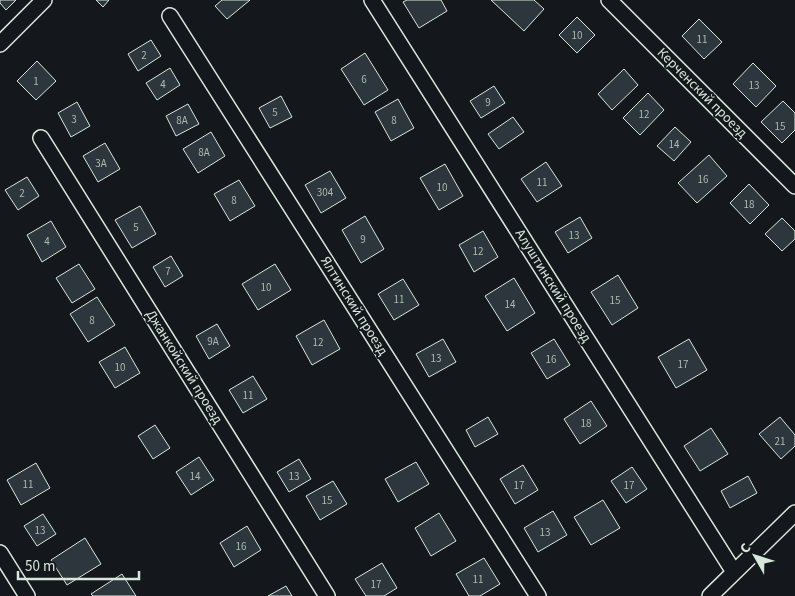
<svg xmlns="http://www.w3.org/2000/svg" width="795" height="596" viewBox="0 0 795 596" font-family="'Source Sans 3',sans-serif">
<rect width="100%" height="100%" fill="#14181c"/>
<path fill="#2c363c" stroke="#d8e6dc" d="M 0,0 L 16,0 L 6,10 L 0,3 Z
M 96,0 L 109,0 L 103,7 Z
M 222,0 L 250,0 L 227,19 L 215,6 Z
M 407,0 L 441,0 L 447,11 L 419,28 L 403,2 Z
M 491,0 L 534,0 L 544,9 L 524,31 Z
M 577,17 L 595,35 L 577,53 L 559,35 Z
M 699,19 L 722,42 L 704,59 L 682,36 Z
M 151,40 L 161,56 L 138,71 L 128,54 Z
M 365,53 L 388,90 L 364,105 L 341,69 Z
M 37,61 L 56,81 L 36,100 L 17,81 Z
M 753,63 L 776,86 L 756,107 L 733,84 Z
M 170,68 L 180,85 L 157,100 L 146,83 Z
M 624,69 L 638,85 L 612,110 L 598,94 Z
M 494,86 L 505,103 L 481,118 L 470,101 Z
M 648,93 L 664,110 L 640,135 L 623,118 Z
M 281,96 L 292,117 L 270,128 L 259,108 Z
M 398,99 L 414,128 L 391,141 L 375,112 Z
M 783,101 L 795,113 L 795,130 L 782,143 L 761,122 Z
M 77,102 L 90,126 L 71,137 L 58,113 Z
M 188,104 L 199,124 L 176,136 L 166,116 Z
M 513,117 L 524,132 L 499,149 L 488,134 Z
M 675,127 L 691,142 L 674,161 L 657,146 Z
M 211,132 L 225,156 L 198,173 L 183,149 Z
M 105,143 L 120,169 L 98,182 L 83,156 Z
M 709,155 L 727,176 L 697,203 L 678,183 Z
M 546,162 L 562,186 L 537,202 L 521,179 Z
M 445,164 L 463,196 L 439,210 L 420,178 Z
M 330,171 L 346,198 L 321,213 L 305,185 Z
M 27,177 L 39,196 L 18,210 L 5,190 Z
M 239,180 L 255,206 L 230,221 L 214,194 Z
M 749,184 L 769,205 L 750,224 L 730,203 Z
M 140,206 L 156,234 L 132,248 L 115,220 Z
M 365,216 L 384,249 L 361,263 L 342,230 Z
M 580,217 L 592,238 L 568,253 L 555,232 Z
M 782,218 L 795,231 L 795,239 L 782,251 L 765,234 Z
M 51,221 L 66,247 L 42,262 L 27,235 Z
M 483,231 L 498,257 L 474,272 L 459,245 Z
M 171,256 L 183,276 L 165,287 L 153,267 Z
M 79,264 L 95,289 L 72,303 L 56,278 Z
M 275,264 L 291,290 L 258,310 L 242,284 Z
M 618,275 L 638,308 L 612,325 L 591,292 Z
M 514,278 L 535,313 L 507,331 L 485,296 Z
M 403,279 L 419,305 L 394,320 L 378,294 Z
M 97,297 L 115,325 L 88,342 L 70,314 Z
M 324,320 L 340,349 L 312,365 L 296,336 Z
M 217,324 L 230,346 L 209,359 L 196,336 Z
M 443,339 L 456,362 L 429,377 L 416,354 Z
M 554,339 L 570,365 L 547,379 L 531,353 Z
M 689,339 L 707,370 L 676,388 L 658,357 Z
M 125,347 L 140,373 L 115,388 L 99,362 Z
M 253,376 L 267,399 L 243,413 L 229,390 Z
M 591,401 L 607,426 L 580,444 L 564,419 Z
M 488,417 L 498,434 L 475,447 L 466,430 Z
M 780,417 L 795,435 L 795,446 L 781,459 L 759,434 Z
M 155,425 L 170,448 L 153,459 L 138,436 Z
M 711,428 L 728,454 L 700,471 L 684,446 Z
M 199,457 L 214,480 L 191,495 L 176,472 Z
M 299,459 L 311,479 L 289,492 L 277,472 Z
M 416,462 L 429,484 L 398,502 L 385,479 Z
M 36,463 L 50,488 L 21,505 L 7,480 Z
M 523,465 L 538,490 L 515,504 L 500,479 Z
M 632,467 L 647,489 L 626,503 L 611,481 Z
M 748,476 L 757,493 L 730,508 L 721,491 Z
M 333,481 L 347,504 L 320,520 L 306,496 Z
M 603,500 L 620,528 L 591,545 L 574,517 Z
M 553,511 L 567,535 L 538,552 L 524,528 Z
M 439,513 L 456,541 L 431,556 L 415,528 Z
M 43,514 L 56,534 L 37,546 L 24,526 Z
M 247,526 L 261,550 L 234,567 L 220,543 Z
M 85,538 L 101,564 L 67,585 L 51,560 Z
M 484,558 L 500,584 L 480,596 L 469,596 L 456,574 Z
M 382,563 L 397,588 L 384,596 L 366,596 L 355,579 Z
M 122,574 L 136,596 L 93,596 L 91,594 Z
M 286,586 L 292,596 L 268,596 Z"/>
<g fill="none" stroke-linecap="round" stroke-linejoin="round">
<g stroke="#d8e6dc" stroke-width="18">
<path id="street" d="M 372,0 L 734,572
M 609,0 L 795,186
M 170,16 L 538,596
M 0,44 L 44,0
M 41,138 L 327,596
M 0,553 L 27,596
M 710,596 L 795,513"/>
</g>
<use href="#street" stroke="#14181c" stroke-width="15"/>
</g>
<g text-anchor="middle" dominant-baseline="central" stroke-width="4" stroke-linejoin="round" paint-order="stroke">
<g font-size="11" fill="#adbab4">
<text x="577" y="35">10</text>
<text x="702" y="39">11</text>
<text x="144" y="55">2</text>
<text x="364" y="79">6</text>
<text x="36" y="81">1</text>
<text x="163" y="84">4</text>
<text x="754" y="85">13</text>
<text x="488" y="102">9</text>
<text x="275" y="112">5</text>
<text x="644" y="114">12</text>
<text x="74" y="119">3</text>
<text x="182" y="120">8А</text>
<text x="394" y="120">8</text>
<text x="780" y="126">15</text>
<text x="674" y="144">14</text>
<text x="204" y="152">8А</text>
<text x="101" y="163">3А</text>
<text x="703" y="179">16</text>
<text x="542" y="182">11</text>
<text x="442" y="187">10</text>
<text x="325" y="192">304</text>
<text x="22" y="193">2</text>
<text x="234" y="200">8</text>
<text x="749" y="204">18</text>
<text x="136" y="227">5</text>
<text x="574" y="235">13</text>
<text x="363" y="239">9</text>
<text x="47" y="241">4</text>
<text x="478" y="251">12</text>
<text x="168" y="271">7</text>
<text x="266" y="287">10</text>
<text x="399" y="299">11</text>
<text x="615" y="300">15</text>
<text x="510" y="304">14</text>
<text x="92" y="320">8</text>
<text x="213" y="341">9А</text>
<text x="318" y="342">12</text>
<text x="436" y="358">13</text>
<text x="551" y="359">16</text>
<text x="683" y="364">17</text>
<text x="120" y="367">10</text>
<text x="248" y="395">11</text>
<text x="586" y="423">18</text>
<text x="780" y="441">21</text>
<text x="195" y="476">14</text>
<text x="294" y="476">13</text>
<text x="28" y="484">11</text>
<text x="519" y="485">17</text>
<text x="629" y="485">17</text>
<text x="327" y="500">15</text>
<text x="40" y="530">13</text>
<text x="545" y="532">13</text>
<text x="241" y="546">16</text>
<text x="478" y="579">11</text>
<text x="376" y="584">17</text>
</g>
<g font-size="14" fill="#d8e6dc" stroke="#14181c">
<text transform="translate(702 93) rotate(45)">Керченский проезд</text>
<text transform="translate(553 286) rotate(58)">Алуштинский проезд</text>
<text transform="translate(354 306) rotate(58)">Ялтинский проезд</text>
<text transform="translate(184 367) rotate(58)">Джанкойский проезд</text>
</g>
</g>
<g transform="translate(755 556) rotate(309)" stroke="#14181c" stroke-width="4" paint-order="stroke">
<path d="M0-4L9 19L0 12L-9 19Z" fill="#d8e6dc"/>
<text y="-8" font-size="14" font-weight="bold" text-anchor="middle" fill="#d8e6dc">С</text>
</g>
<path d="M18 571v8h121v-8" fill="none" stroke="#d8e6dc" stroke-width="2.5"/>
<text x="25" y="571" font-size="15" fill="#d8e6dc" stroke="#14181c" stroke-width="4" paint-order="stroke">50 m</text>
</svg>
